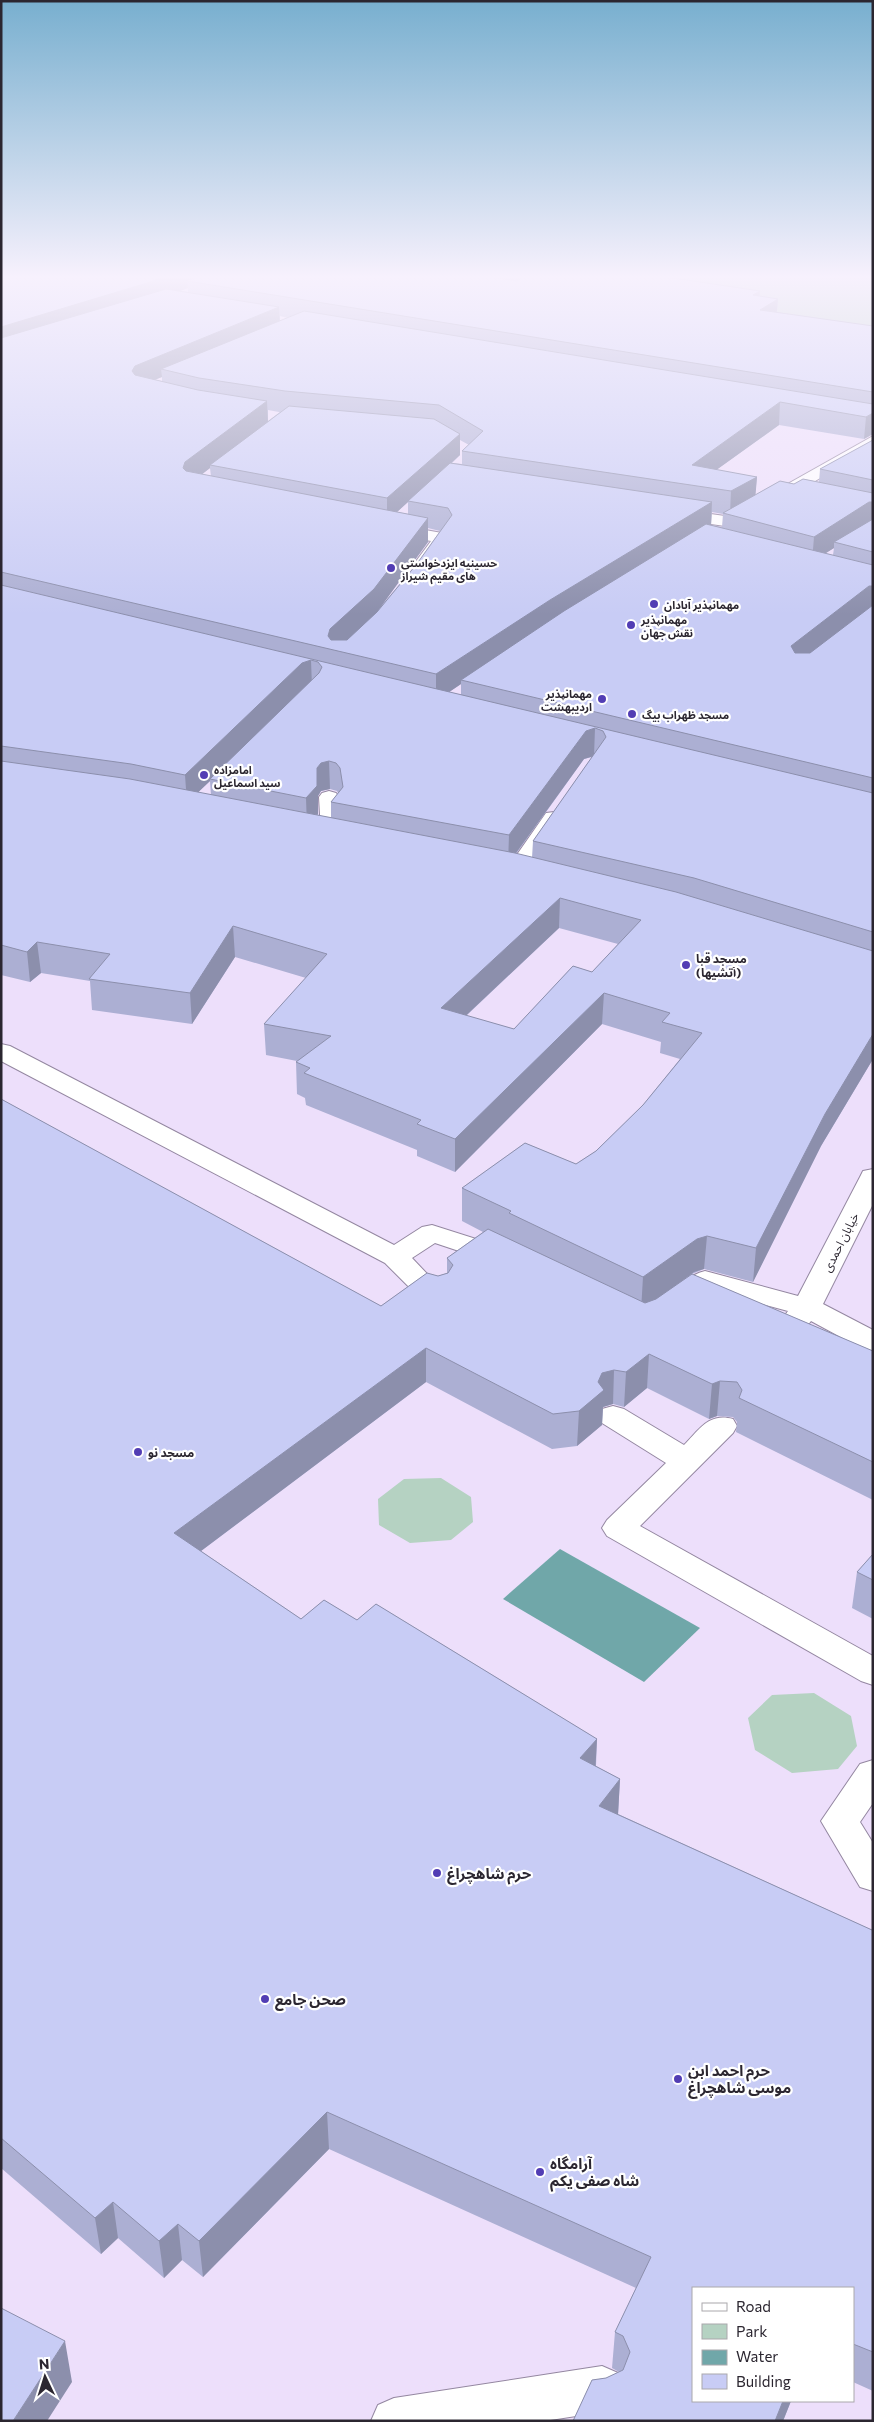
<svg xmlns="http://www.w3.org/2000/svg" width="874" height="2422" viewBox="0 0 874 2422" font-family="Commissioner,'Noto Sans Arabic',sans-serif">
<rect width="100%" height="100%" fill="#eddffb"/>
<path fill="#b5d2c2" d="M 564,276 L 873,276 L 873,348 Z
M 441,1478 L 471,1497 L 473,1522 L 451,1540 L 410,1543 L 379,1525 L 378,1499 L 404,1479 Z
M 814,1693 L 851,1716 L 857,1746 L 838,1769 L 792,1773 L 755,1750 L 748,1718 L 772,1695 Z"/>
<path fill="#70a7a9" d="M 560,1549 L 700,1628 L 644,1682 L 503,1599 Z"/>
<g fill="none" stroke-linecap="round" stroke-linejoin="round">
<g stroke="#9487a1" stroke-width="2">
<path id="minor" d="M 873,436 L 873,448 L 780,501 L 768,501 L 766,498 L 768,495 Z
M 675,509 L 732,517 L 738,518 L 740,522 L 738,526 L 732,527 L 669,518 L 667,514 L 669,510 Z
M 392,524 L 442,533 L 448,534 L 450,538 L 429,568 L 417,568 L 414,564 L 431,541 L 386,533 L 384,529 L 386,525 Z
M 329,791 L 336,793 L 339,797 L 342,816 C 333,829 322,845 305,841 L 302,836 L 320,815 L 319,797 L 322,793 Z
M 554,812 L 562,813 L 565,818 L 523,879 L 515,881 L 507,879 L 504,874 L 507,869 L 546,813 Z
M 1,1044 L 10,1046 L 394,1245 L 422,1227 L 432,1225 L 511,1250 L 515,1256 L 511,1262 L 501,1265 L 435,1243 L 412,1258 L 451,1299 L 447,1305 L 437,1308 L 427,1305 L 385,1263 L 1,1061 Z
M 873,1169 L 873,1204 L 823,1304 L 873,1330 L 873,1351 L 863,1349 L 811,1321 C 804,1331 797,1330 786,1327 L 781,1321 L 788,1311 L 710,1290 C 696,1301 687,1311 669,1306 L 665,1300 C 673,1287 690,1275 705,1271 L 798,1296 L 860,1177 L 863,1171 Z
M 613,1406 L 624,1409 L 684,1445 C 699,1430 709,1412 733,1419 L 737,1426 L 733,1433 L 640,1526 L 873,1656 L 873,1685 L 861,1681 L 607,1536 L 602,1528 L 607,1520 L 666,1463 L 602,1423 L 598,1416 L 602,1409 Z
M 873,1760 L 873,1803 L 860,1822 L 873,1843 L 873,1891 L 860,1887 L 821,1821 L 860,1764 Z
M 602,2366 L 618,2373 L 625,2389 L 618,2405 L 602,2412 L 544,2421 L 371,2421 L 378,2405 L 394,2398 Z"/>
</g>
<use href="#minor" fill="#fff" fill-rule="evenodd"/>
</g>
<path fill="#acafd3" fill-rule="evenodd" d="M 1,276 L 660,276 L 760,291 L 759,296 L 778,299 L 777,312 L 873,326 L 873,434 L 864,439 L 779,425 L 716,470 L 757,477 L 755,495 L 780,481 L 794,484 L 803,479 L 819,482 L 820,469 L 873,440 L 873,1059 L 821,1146 L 753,1282 L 704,1269 L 692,1274 L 873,1351 L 873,1500 L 736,1432 L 737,1422 L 733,1417 L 717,1416 L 709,1419 L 647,1388 L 624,1407 L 613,1404 L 603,1407 L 602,1425 L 577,1446 L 552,1449 L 426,1382 L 201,1551 L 301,1619 L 324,1600 L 357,1620 L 376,1604 L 597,1739 L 596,1766 L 620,1779 L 618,1814 L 872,1930 L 873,1930 L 873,2391 L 853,2382 L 853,2288 L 693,2288 L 693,2401 L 791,2401 L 783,2421 L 573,2421 L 592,2380 L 606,2378 L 619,2372 L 612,2368 L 615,2332 L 636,2288 L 329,2149 L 203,2277 L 182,2260 L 164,2278 L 118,2238 L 101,2254 L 1,2168 L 1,1099 L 381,1306 L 427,1273 L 438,1276 L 447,1273 L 447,1258 L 483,1232 L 462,1221 L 462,1188 L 525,1143 L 576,1164 L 596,1151 L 643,1105 L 680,1059 L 660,1053 L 661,1042 L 602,1024 L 455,1172 L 417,1156 L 417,1150 L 306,1105 L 305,1098 L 297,1094 L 296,1062 L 297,1061 L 266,1055 L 264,1024 L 306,978 L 235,957 L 192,1024 L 92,1010 L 90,981 L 41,973 L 30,982 L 1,975 ZM 188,288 L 188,292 L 180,291 ZM 280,316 L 288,318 L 280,321 ZM 162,377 L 162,381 L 155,380 L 159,378 ZM 268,410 L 279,412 L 280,412 L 268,421 ZM 460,440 L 469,445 L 462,451 L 462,464 L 452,463 L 460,455 ZM 210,468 L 211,476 L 202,474 ZM 408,502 L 408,514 L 397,512 ZM 712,512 L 723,514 L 722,527 L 711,525 ZM 428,528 L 440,531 L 416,565 L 376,612 L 428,542 ZM 834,548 L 833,555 L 825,553 ZM 461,684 L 461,695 L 449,692 ZM 592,757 L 533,841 L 532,858 L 516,854 L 584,759 ZM 210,781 L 211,795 L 198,792 ZM 330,789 L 337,791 L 338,793 L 331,802 L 331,818 L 317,815 L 318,814 L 318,796 L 321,791 ZM 559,928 L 618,944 L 592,972 L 573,966 L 514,1029 L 466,1016 Z
M 873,1554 L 873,1619 L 852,1608 L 857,1572 Z"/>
<path fill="#8c8fac" d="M 166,276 L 219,276 L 187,281 L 188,288 L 148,303 L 1,348 L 1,327 Z
M 760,291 L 758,312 L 753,295 Z
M 778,299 L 776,319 L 760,310 Z
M 279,307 L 280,328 L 161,369 L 162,377 L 136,387 L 132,371 L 135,366 Z
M 267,401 L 268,423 L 210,465 L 210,468 L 187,486 L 183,468 L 185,462 Z
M 780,402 L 779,425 L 694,486 L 692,465 Z
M 873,413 L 873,434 L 864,439 L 866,417 Z
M 460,434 L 460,455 L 409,501 L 408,501 L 408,502 L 387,521 L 387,498 Z
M 757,477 L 755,501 L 730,515 L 731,491 Z
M 712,502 L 711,526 L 461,680 L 461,684 L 436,701 L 436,674 L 550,600 Z
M 869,502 L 873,502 L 873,526 L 834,542 L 834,548 L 812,562 L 814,537 Z
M 428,518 L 428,542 L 375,615 L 336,651 L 328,636 L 330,629 Z
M 869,586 L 873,586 L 873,611 L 788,673 L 791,646 Z
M 311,660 L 312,687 L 210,779 L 210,781 L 187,803 L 185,775 L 302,663 Z
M 595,728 L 594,756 L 584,759 L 508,864 L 509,835 L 586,731 Z
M 329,761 L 330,789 L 321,791 L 318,796 L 318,814 L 307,827 L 306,798 L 317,768 L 321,763 Z
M 560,898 L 559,928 L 441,1039 L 441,1008 Z
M 233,926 L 235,957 L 192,1024 L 190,993 Z
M 37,942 L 41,973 L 30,982 L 27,952 Z
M 604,993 L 602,1024 L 455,1172 L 455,1139 Z
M 873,1034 L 873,1059 L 821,1146 L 753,1282 L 756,1248 L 825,1114 Z
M 707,1236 L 704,1269 L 694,1272 L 641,1311 L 643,1277 L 697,1239 Z
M 426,1348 L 426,1382 L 177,1569 L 174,1533 Z
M 649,1354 L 647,1388 L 624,1407 L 626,1372 Z
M 614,1370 L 613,1404 L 603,1407 L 602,1425 L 577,1446 L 579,1411 L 598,1382 L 602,1373 Z
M 720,1381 L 717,1416 L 709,1419 L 712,1384 Z
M 597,1739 L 595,1775 L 580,1758 Z
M 620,1779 L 618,1815 L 599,1806 Z
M 327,2112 L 329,2149 L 203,2277 L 199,2241 Z
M 113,2202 L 118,2238 L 101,2254 L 95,2218 Z
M 178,2224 L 182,2260 L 164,2278 L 159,2241 Z
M 65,2341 L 72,2382 L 47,2421 L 13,2421 Z
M 783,2401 L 791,2401 L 783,2421 L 775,2421 Z"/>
<path fill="#c8ccf5" stroke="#8c8fac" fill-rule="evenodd" d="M 1,276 L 166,276 L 147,283 L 1,327 Z
M 199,276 L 486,276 L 517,281 L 525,276 L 660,276 L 760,291 L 753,295 L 778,299 L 760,310 L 873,326 L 873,392 L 187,281 Z
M 166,289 L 279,307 L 135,366 L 132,371 L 135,375 L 198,390 L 267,401 L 185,462 L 183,468 L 186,471 L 428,518 L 374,589 L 330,629 L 328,636 L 331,640 L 347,640 L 377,612 L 416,565 L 452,515 L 448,508 L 408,501 L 450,463 L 712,502 L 550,600 L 436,674 L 1,572 L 1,338 Z
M 304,311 L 873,404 L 873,413 L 866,417 L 780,402 L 692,465 L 757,477 L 731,491 L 462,451 L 483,431 L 439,405 L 285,391 L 199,378 L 161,369 Z
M 289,406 L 434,419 L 460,434 L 387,498 L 210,465 Z
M 873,440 L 873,480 L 820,469 Z
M 803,479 L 873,493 L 873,502 L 869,502 L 814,537 L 723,513 L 780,481 L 794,484 Z
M 873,519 L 873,552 L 834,542 Z
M 706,524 L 873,565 L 873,586 L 869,586 L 791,646 L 795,653 L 810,653 L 873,605 L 873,778 L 461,680 L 564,611 Z
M 1,585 L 873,793 L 873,932 L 694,878 L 533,841 L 606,737 L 603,731 L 595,728 L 586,731 L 509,835 L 331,802 L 343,787 L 340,768 L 336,763 L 329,761 L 321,763 L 317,768 L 317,786 L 306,798 L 210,779 L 319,673 L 322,667 L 318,662 L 311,660 L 302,663 L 185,775 L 131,764 L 1,746 Z
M 1,761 L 130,779 L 515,853 L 676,892 L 873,951 L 873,1034 L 825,1114 L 756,1248 L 707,1236 L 697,1239 L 643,1277 L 509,1213 L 511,1211 L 462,1188 L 525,1143 L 576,1164 L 596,1151 L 643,1105 L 702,1033 L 662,1022 L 670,1013 L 604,993 L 455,1139 L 417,1124 L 421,1120 L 304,1073 L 310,1068 L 296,1062 L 331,1036 L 264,1024 L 327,954 L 233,926 L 190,993 L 89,979 L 110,954 L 37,942 L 27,952 L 1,945 ZM 560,898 L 641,920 L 592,972 L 573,966 L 514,1029 L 441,1008 Z
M 1,1099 L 381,1306 L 427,1273 L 438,1276 L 448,1273 L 453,1265 L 447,1258 L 488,1229 L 645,1303 L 656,1299 L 692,1274 L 873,1351 L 873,1462 L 739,1398 L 742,1390 L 737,1382 L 720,1381 L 712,1384 L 649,1354 L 626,1372 L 614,1370 L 602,1373 L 598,1382 L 604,1390 L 579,1411 L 553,1414 L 426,1348 L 174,1533 L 301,1619 L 324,1600 L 357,1620 L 376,1604 L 597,1739 L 580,1758 L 620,1779 L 599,1806 L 872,1930 L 873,1930 L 873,2352 L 853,2344 L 853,2288 L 693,2288 L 693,2401 L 783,2401 L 775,2421 L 573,2421 L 592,2380 L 606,2378 L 623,2370 L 630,2352 L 623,2336 L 615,2332 L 651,2257 L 327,2112 L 199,2241 L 178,2224 L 159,2241 L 113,2202 L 95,2218 L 1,2138 Z
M 873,1554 L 873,1580 L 857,1572 Z
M 1,2308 L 65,2341 L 13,2421 L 1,2421 Z"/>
<linearGradient id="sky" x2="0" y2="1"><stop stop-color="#78afcf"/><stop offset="0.45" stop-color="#f7f1fd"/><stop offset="1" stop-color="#f7f1fd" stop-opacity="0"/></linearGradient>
<rect width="874" height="615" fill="url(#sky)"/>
<g fill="#523db4" stroke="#fff" stroke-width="2">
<circle cx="391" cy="568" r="5"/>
<circle cx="654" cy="604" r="5"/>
<circle cx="631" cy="625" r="5"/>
<circle cx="602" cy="699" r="5"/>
<circle cx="632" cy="714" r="5"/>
<circle cx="204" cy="775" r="5"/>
<circle cx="686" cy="965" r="5"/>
<circle cx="138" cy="1452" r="5"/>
<circle cx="437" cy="1873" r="5"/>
<circle cx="265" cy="1999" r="5"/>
<circle cx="678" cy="2079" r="5"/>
<circle cx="540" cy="2172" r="5"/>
</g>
<g text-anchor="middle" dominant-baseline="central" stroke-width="4.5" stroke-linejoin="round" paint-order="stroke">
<g font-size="11" font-weight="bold" fill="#2b2630" stroke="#fff" text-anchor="start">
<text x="401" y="562">حسینیه ایزدخواستی<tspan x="401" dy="13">های مقیم شیراز</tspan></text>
<text x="664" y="604">مهمانپذیر آبادان</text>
<text x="641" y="619">مهمانپذیر<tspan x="641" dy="13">نقش جهان</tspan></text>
<text x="592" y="693" text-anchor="end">مهمانپذیر<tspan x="592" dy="13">اردیبهشت</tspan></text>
<text x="642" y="714">مسجد ظهراب بیگ</text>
<text x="214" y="769">امامزاده<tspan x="214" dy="13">سید اسماعیل</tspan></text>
</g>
<g font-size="12" font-weight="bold" fill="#2b2630" stroke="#fff" text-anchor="start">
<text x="696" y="958">مسجد قبا<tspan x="696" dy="14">(آتشیها)</tspan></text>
<text x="148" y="1452">مسجد نو</text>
</g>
<g font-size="12" fill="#2b2630" stroke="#fff">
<text transform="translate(840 1242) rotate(-63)">خیابان احمدی</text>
</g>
<g font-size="15" font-weight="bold" fill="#2b2630" stroke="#fff" text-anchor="start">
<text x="447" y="1873">حرم شاهچراغ</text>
<text x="275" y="1999">صحن جامع</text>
<text x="688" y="2070">حرم احمد ابن<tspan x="688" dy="17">موسی شاهچراغ</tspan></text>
<text x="550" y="2163">آرامگاه<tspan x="550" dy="17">شاه صفی یکم</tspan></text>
</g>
</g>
<rect width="874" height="2422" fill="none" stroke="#2b2630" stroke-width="5"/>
<rect x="692" y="2287" width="162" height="115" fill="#ffffff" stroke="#aaa8ac"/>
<rect x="702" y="2303" width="25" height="8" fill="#ffffff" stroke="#aaa8ac"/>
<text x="736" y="2312" font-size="15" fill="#2b2630">Road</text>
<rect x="702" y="2324" width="25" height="15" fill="#b5d2c2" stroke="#aaa8ac"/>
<text x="736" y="2337" font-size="15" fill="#2b2630">Park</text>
<rect x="702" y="2350" width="25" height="15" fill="#70a7a9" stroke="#aaa8ac"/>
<text x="736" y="2362" font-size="15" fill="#2b2630">Water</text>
<rect x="702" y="2374" width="25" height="15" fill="#c8ccf5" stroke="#aaa8ac"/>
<text x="736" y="2387" font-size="15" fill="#2b2630">Building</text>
<g transform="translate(45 2377) rotate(356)" stroke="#ffffff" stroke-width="4" paint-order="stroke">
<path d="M0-4L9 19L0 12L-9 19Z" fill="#2b2630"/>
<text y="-8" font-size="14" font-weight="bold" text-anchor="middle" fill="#2b2630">N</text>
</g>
</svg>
